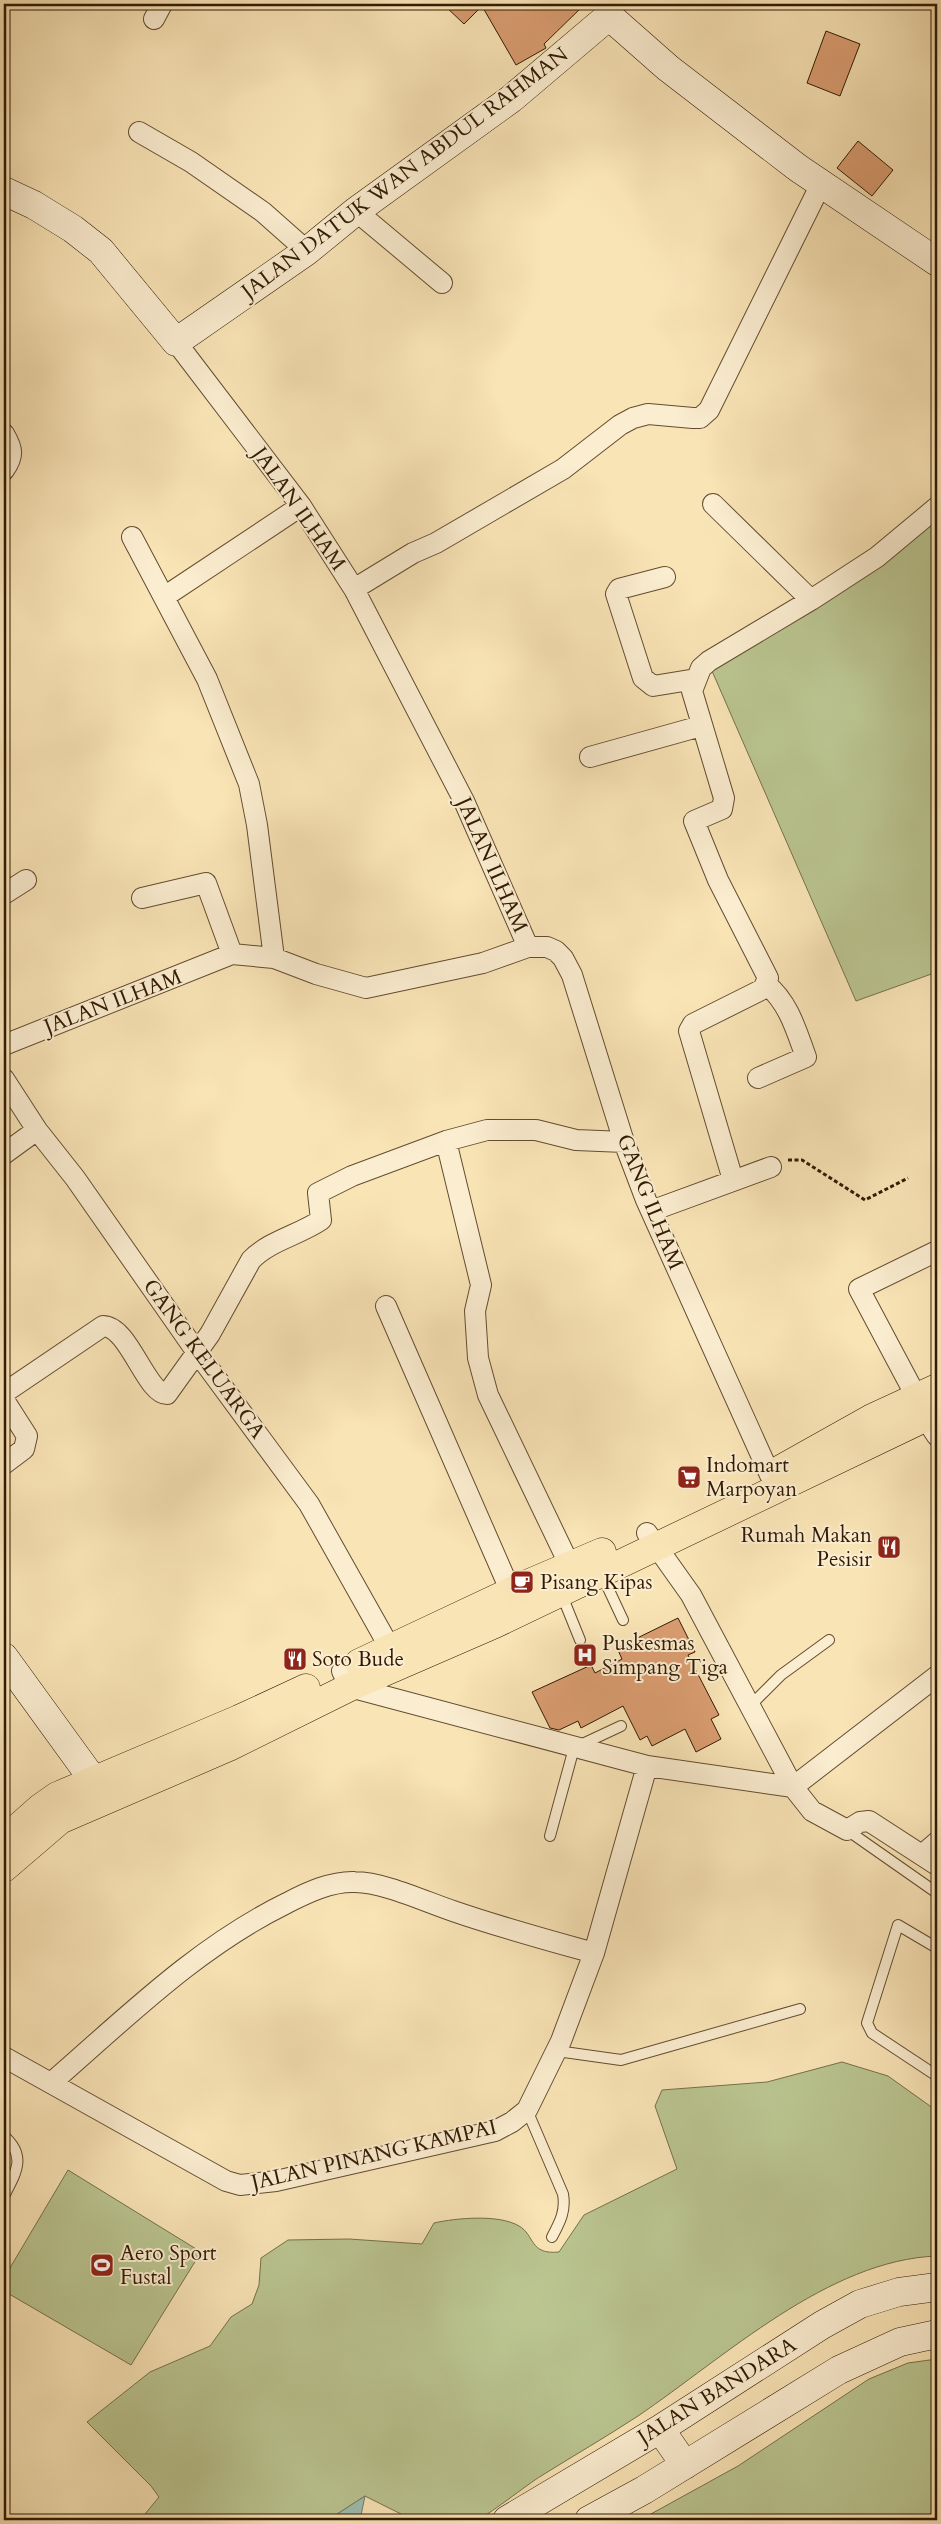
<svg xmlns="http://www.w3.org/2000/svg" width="941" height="2524" viewBox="0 0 941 2524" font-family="Cardo,serif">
<rect width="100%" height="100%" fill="#f9e4b6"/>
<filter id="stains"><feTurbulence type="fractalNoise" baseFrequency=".004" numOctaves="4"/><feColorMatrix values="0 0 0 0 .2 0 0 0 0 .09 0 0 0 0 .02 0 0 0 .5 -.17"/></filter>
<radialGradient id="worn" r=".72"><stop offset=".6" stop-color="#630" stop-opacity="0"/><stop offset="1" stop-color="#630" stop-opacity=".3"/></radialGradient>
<path fill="#bac590" stroke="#76704a" d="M 937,515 L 937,972 L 856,1001 L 712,671 Z
M 842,2062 L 888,2076 L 937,2111 L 937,2256 C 828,2260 725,2357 638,2416 C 606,2437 573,2456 541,2476 C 529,2483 484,2519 476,2520 C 456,2524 428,2520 408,2520 L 401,2514 L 365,2496 L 328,2520 L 140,2520 L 159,2497 L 151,2486 L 87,2422 L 150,2372 L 210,2346 L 231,2317 L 252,2304 L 259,2285 L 261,2258 L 288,2240 L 349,2239 L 422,2244 L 434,2223 C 456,2218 499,2214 519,2226 C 535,2235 529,2255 559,2252 L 584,2215 L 677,2169 L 655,2106 L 662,2090 L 767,2082 Z
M 68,2170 L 201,2252 L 131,2365 L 4,2291 L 4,2278 Z
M 937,2359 L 937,2520 L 640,2520 L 738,2466 L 869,2379 L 908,2363 Z"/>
<path fill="#9ebeb1" stroke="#727c6b" d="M 365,2496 L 360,2520 L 328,2520 Z"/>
<path fill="#da9d71" stroke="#311a03" d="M 443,4 L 585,4 L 544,44 L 546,48 L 516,65 L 482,6 L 464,24 Z
M 826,31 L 860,44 L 840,96 L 807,83 Z
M 858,141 L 893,170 L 872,196 L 837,168 Z
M 678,1618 L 695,1652 L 688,1655 L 719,1715 L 711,1719 L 721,1739 L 696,1752 L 685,1729 L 652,1746 L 647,1736 L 640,1740 L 623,1706 L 581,1728 L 578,1721 L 559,1730 L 550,1728 L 532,1692 L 591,1665 L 595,1673 L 622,1659 L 617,1648 Z"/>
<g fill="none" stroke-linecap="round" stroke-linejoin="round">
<g stroke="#634c30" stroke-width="12">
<path id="lane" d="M 601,1573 L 623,1620
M 561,1593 L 580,1640
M 750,1706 L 781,1675 L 829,1640
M 847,1830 L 937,1893
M 550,1836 L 574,1748 L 621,1726
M 937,1948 L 898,1925 L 867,2023 L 872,2033 L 937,2076
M 557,2051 L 621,2060 L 800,2009
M 527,2110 L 563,2194 C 566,2211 560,2222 552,2237
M 4,2136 C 27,2156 16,2173 4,2196"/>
</g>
<g stroke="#634c30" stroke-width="22">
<path id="street" d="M 154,19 L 162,4
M 139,132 L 191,162 L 263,212 L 307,251
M 356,211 L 442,283
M 176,342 L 301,506 L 354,589 L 464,801 L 528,947
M 4,434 C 13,449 14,456 4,470
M 713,504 L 811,600
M 132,537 L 207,679 L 249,784 L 257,825 L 274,958
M 665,577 L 619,589 L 616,594 L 643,678 L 653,686 L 696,679
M 354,589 L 413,553 L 436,543 L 563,469 L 620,425 L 633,418 L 648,414 L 693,418 L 700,418 L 709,410 L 821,184
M 164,597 L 301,506
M 590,757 L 701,726
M 4,894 L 26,880
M 142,898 L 206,883 L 232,954
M 4,1045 L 232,954 L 274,958 L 316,974 L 366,988 L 483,963 L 528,947 L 547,947 L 556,951 L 563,958 L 572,975 L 624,1142 L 646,1200 L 770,1475
M 758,1078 L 806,1057 C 796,1030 789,1003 766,984
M 4,1079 L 37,1130 L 75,1178 L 191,1344 L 309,1504 L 390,1648
M 446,1141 L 481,1285 L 475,1311 L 478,1358 L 488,1395 L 570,1566
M 4,1154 L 37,1130
M 733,1180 L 689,1031 L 693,1024 L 763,989 L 768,978 L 718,880 L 694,821 L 722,809 L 724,798 L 692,691 L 701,668 L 709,661 L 811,600 L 877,557 L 937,507
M 651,1211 L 771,1167
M 386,1306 L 511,1592
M 4,1393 L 103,1326 C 129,1326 146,1394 167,1394 L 210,1334 L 251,1260 C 269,1241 299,1235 321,1220 L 318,1193 L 352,1176 L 446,1141 L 487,1130 L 536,1130 L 576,1140 L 624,1142
M 917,1398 L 859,1289 L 937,1251
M 4,1400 L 27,1436 L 24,1449 L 4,1464
M 925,1418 L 937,1436
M 647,1533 L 691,1595 L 793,1787 L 812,1811 L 847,1830 L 860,1822 L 869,1821 L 937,1865
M 342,1671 L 350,1687 L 647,1766 L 793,1787 L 937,1676
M 922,1855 L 937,1842
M 4,2057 L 226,2181 L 240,2185 L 276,2181 L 495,2131 L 512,2122 L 527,2110 L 561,2041 L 594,1953 L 647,1766
M 51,2083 C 126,2018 197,1947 287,1903 C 308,1892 332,1881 355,1882 C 383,1882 426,1902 453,1911 C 499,1927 547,1940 594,1953"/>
</g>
<g stroke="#311a03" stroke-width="29">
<path id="secondary" d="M 4,191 L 34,205 L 73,229 L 101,251 L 176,342 L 307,251 L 356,211 L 511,99 L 609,16 L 668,68 L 798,168 L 937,262
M 4,1657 L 94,1781 L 104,1799
M 660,2429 L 685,2465
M 507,2520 L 660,2429 L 822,2325 L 860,2304 L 899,2292 L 937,2287
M 589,2520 L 644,2490 L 839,2370 L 900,2342 L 937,2334"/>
</g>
<g stroke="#311a03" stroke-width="29">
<path id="highway" d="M 781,1469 L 872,1418 L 937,1388
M 359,1663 L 527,1584 L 602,1552
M 4,1840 L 40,1808 L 57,1796 L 239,1719 L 306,1688
M 4,1868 L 60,1820 L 229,1747 L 350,1687 L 495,1624 L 937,1412"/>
</g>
<path stroke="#311a03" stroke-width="3" stroke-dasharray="4 2.5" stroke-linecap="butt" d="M 788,1160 L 802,1160 L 865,1200 L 908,1178"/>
<use href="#lane" stroke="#fbedd0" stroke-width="10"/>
<use href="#street" stroke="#fbedd0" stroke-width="20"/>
<use href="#secondary" stroke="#fbedd0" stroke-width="28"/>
<use href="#highway" stroke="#f9e4b6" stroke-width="28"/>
</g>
<defs>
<g id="supermarket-square" transform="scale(1.25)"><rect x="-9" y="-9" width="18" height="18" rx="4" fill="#8f2418" stroke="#fbedd0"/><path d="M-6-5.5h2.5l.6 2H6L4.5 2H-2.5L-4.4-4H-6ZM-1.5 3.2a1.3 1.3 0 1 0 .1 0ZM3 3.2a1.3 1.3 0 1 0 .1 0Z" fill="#fff"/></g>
<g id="restaurant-square" transform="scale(1.25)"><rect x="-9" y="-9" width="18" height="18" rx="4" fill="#8f2418" stroke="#fbedd0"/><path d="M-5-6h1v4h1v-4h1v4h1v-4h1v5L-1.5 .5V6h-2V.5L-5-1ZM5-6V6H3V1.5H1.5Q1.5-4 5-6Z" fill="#fff"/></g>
<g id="cafe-square" transform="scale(1.25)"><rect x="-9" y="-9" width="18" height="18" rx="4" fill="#8f2418" stroke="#fbedd0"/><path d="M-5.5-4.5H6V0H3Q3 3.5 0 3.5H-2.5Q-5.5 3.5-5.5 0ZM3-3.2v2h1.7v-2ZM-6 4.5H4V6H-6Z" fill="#fff"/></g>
<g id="hospital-square" transform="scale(1.25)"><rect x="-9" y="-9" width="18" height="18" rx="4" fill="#8f2418" stroke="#fbedd0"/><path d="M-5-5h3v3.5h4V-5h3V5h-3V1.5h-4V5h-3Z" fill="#fff"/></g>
<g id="stadium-square" transform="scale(1.25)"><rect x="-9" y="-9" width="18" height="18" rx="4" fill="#8f2418" stroke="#fbedd0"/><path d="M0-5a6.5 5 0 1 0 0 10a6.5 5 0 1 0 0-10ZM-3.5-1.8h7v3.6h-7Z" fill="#fff"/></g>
</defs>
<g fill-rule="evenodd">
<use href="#supermarket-square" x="689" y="1477"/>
<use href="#restaurant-square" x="889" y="1547"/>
<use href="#cafe-square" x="522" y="1582"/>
<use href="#hospital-square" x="585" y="1655"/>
<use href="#restaurant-square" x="295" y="1659"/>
<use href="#stadium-square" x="102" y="2265"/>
</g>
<g text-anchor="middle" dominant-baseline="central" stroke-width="4" stroke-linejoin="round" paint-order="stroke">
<g font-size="21" fill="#311a03" stroke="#fbedd0">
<text transform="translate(405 173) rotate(-37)">JALAN DATUK WAN ABDUL RAHMAN</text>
<text transform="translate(299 509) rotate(55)">JALAN ILHAM</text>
<text transform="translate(492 865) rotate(66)">JALAN ILHAM</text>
<text transform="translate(113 1002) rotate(-21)">JALAN ILHAM</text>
<text transform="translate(650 1202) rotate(68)">GANG ILHAM</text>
<text transform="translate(204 1359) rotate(54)">GANG KELUARGA</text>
<text transform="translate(374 2155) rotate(-13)">JALAN PINANG KAMPAI</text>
<text transform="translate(717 2391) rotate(-32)">JALAN BANDARA</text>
</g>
<g font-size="21" fill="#311a03" stroke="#fbedd0" text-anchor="start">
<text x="706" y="1465">Indomart<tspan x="706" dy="24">Marpoyan</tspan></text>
<text x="872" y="1535" text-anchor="end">Rumah Makan<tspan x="872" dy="24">Pesisir</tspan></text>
<text x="540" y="1582">Pisang Kipas</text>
<text x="602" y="1643">Puskesmas<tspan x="602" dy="24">Simpang Tiga</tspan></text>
<text x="312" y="1659">Soto Bude</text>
<text x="120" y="2253">Aero Sport<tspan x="120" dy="24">Fustal</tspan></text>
</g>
</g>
<rect width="941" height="2524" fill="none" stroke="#f9e4b6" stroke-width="20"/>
<rect x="5" y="5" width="931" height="2514" fill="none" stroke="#311a03" stroke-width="2.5"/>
<rect x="10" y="10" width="921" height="2504" fill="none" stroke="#311a03"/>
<rect width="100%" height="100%" filter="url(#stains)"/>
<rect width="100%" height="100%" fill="url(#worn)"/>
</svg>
